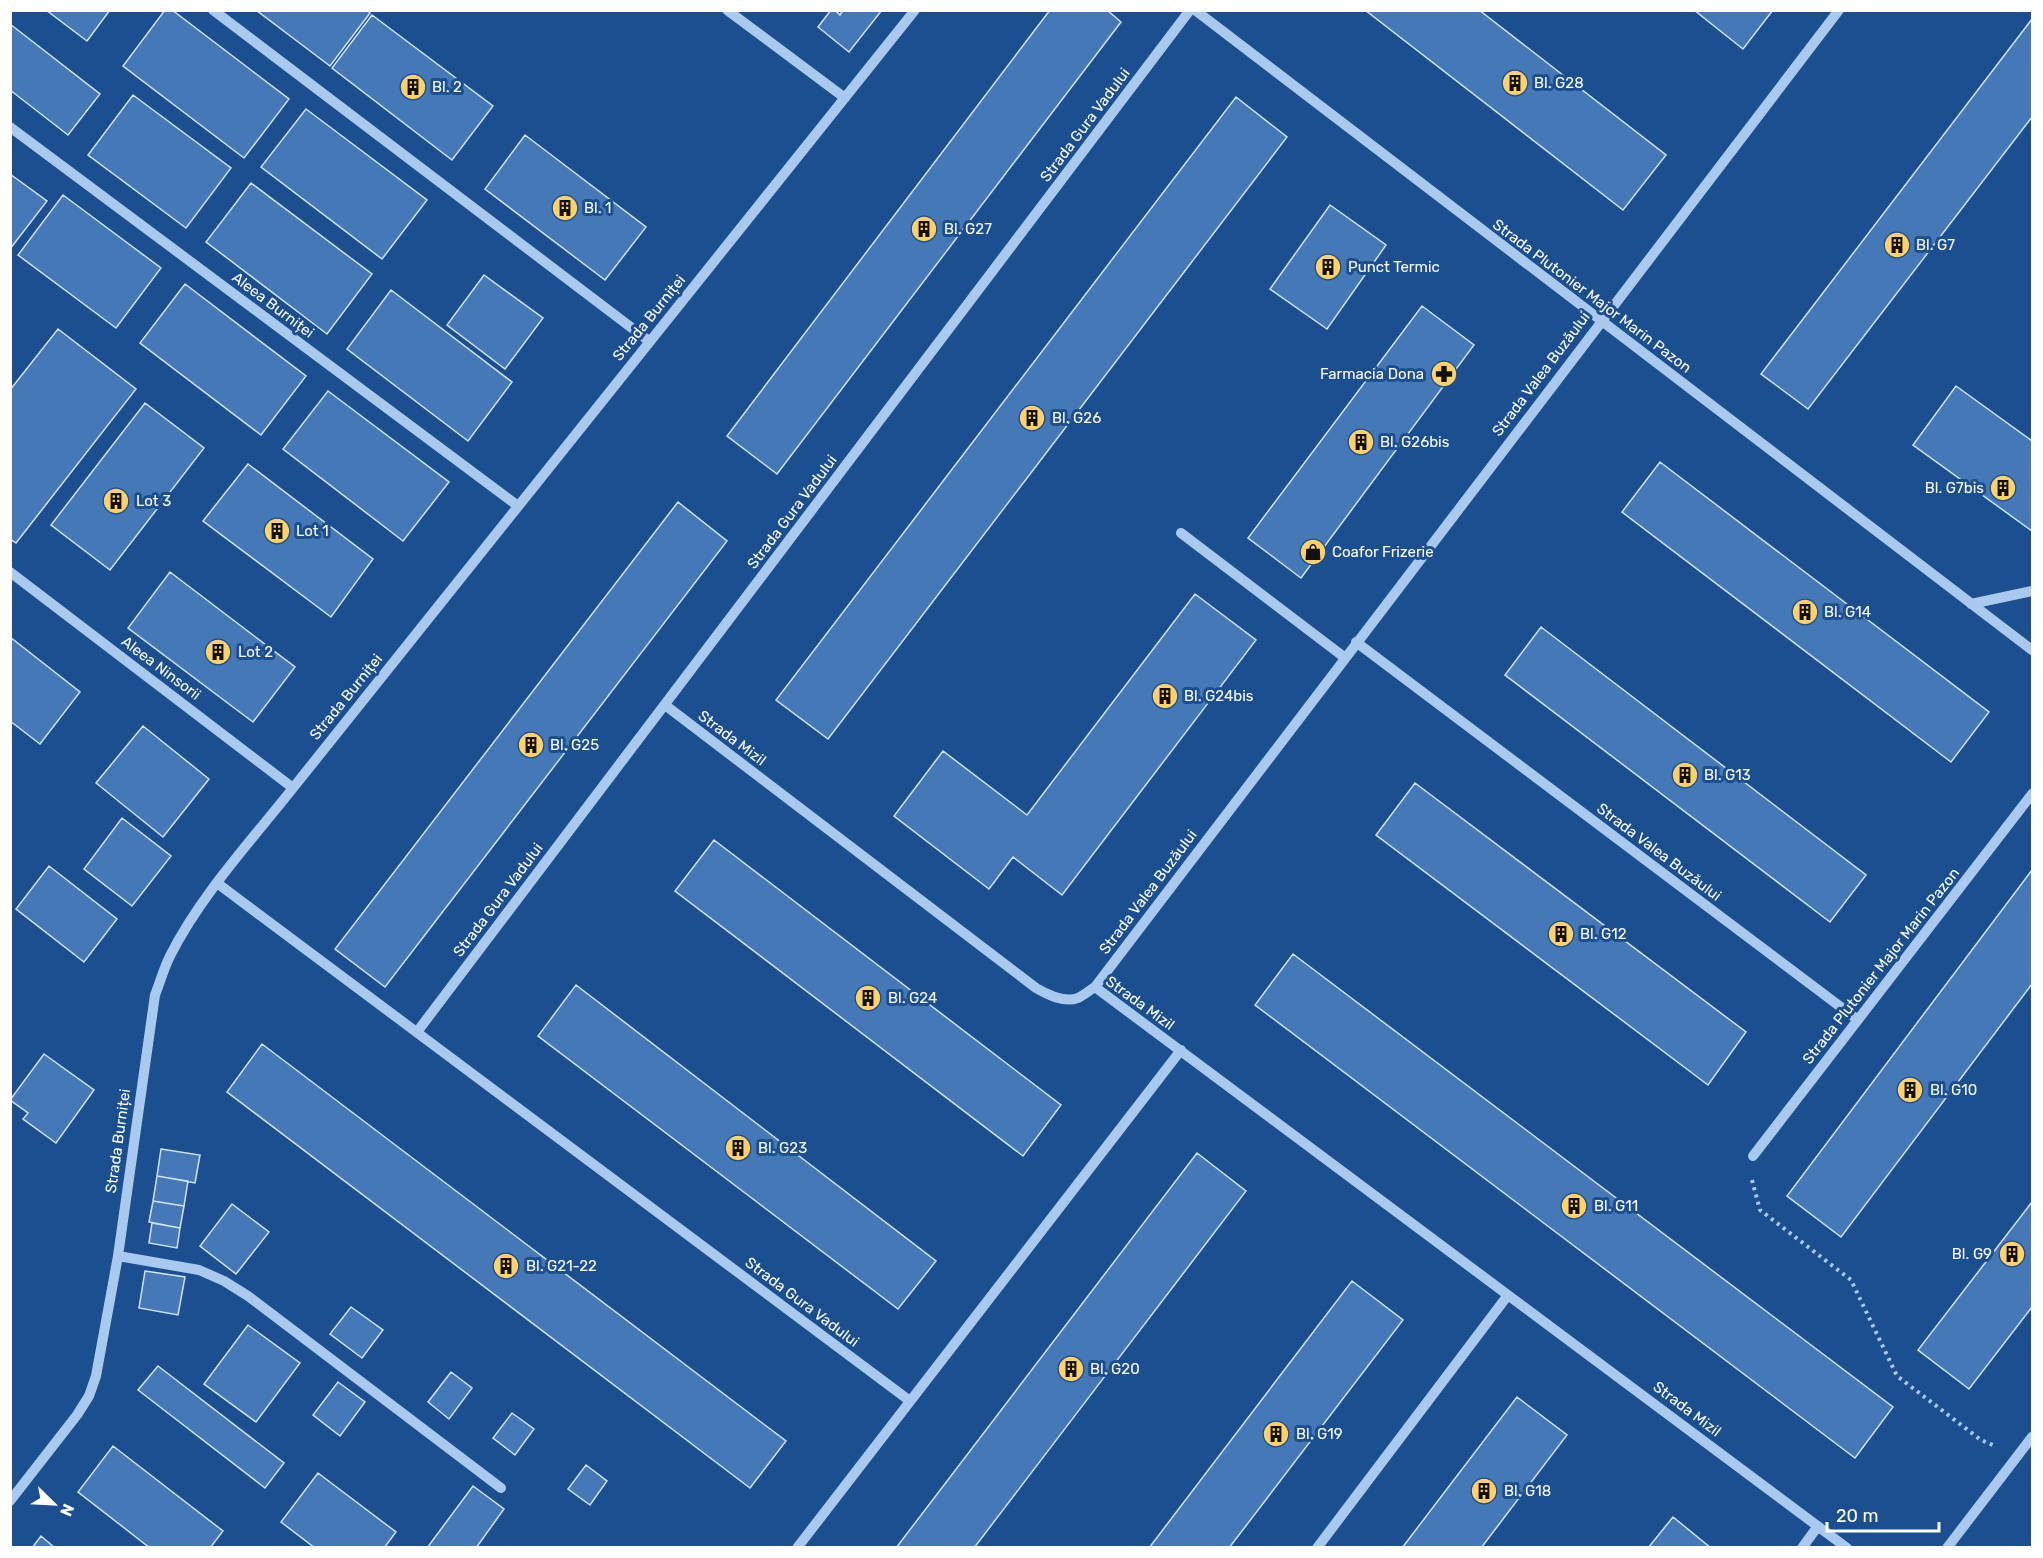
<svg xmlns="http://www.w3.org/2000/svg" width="2043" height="1558" viewBox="0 0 2043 1558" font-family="Rubik,sans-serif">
<rect width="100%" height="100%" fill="#1b4f8f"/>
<path fill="#4478b7" stroke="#cfe3fa" stroke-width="1.5" d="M 46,10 L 110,10 L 87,41 Z
M 165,10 L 172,10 L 289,99 L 244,158 L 123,66 Z
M 256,10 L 367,10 L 370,13 L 330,66 Z
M 831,10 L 835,10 L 840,15 L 843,10 L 882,10 L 849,52 L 818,27 Z
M 1050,10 L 1107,10 L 1121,22 L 777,474 L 727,436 Z
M 1365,10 L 1479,10 L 1666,155 L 1623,210 Z
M 1694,10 L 1773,10 L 1743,49 Z
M 372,15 L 493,106 L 452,160 L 332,68 Z
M 2032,19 L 2032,117 L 1808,409 L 1761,374 Z
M 10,24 L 100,94 L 68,135 L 10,90 Z
M 133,95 L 231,168 L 186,228 L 88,155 Z
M 1236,97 L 1287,137 L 828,739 L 776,700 Z
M 306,109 L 427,200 L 382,259 L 261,167 Z
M 525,135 L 646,227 L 605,280 L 485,189 Z
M 10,174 L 47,201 L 10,249 Z
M 251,183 L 372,274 L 327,334 L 206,242 Z
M 63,195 L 161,268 L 116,328 L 18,255 Z
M 1330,205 L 1386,245 L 1327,329 L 1270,289 Z
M 484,275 L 543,318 L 505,369 L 447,325 Z
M 185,284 L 306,376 L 261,435 L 140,343 Z
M 391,290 L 512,382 L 468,441 L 347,349 Z
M 1422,306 L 1474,345 L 1301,578 L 1248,538 Z
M 58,329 L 136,389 L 16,543 L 10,539 L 10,390 Z
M 1956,386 L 2032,441 L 2032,531 L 1913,445 Z
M 328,391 L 449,482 L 403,541 L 283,449 Z
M 145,403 L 204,448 L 110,570 L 51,525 Z
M 1660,462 L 1989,712 L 1951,762 L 1622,512 Z
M 248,464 L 373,559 L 331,617 L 203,521 Z
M 678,502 L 727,541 L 385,987 L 335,949 Z
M 170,572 L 295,667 L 253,722 L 128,628 Z
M 1195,594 L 1256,640 L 1062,895 L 1013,857 L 989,889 L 894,816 L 943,751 L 1027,815 Z
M 1541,627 L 1866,875 L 1830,922 L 1505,675 Z
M 10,637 L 80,692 L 40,744 L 10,721 Z
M 143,726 L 209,779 L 163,837 L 96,783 Z
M 1415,783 L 1746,1032 L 1708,1085 L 1376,835 Z
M 122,818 L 171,856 L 132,906 L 84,869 Z
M 714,840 L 1061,1105 L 1023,1156 L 675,891 Z
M 49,866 L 117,919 L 84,962 L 16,909 Z
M 2032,870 L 2032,984 L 1841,1237 L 1787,1196 Z
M 1293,954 L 1893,1407 L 1855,1458 L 1255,1005 Z
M 576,985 L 936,1261 L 898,1309 L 538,1036 Z
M 262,1044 L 786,1441 L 750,1488 L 227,1092 Z
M 44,1054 L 94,1090 L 56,1143 L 23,1119 L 28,1113 L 10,1100 Z
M 161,1149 L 200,1155 L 195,1183 L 157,1176 Z
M 1197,1153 L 1246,1191 L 974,1548 L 896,1548 Z
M 157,1176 L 188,1181 L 184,1206 L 153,1201 Z
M 153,1201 L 184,1206 L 180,1228 L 149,1222 Z
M 2032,1202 L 2032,1307 L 1969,1389 L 1918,1350 Z
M 232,1204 L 269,1232 L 236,1274 L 200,1246 Z
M 152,1223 L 180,1228 L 177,1248 L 149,1243 Z
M 145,1271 L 185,1277 L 178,1315 L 139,1308 Z
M 1352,1281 L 1403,1320 L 1229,1548 L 1149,1548 Z
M 351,1307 L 383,1330 L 362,1358 L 330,1334 Z
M 248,1325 L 300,1363 L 256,1422 L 204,1384 Z
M 158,1366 L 284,1463 L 265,1488 L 138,1390 Z
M 451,1372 L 472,1388 L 449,1419 L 428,1402 Z
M 338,1382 L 365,1402 L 340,1436 L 313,1415 Z
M 1517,1397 L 1567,1435 L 1481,1548 L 1402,1548 Z
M 512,1413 L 534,1429 L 515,1455 L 493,1438 Z
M 113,1446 L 223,1531 L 210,1548 L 150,1548 L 78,1492 Z
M 586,1465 L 607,1481 L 590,1505 L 568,1489 Z
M 318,1473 L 396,1532 L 384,1548 L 315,1548 L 281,1522 Z
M 473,1486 L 504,1509 L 476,1548 L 427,1548 Z
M 1673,1517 L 1711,1548 L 1648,1548 Z
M 41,1536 L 55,1548 L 32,1548 Z"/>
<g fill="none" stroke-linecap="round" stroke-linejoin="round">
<path stroke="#a9c9ee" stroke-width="4" stroke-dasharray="3 4.5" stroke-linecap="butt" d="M 1752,1180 L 1760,1210 L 1851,1280 L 1897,1376 L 1981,1440 L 1995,1446"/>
<path stroke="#a9c9ee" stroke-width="10" d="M 213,10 L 649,341
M 727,10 L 845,98
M 1195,10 L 2032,650
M 10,127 L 518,506
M 1181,533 L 1344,657
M 10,572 L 293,788
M 1971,604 L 2032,591
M 1356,642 L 1858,1020
M 665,705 L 1036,988 C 1048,995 1064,1003 1078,998 C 1084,995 1090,990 1095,987 L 1839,10
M 217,883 L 910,1401
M 1095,987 L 1847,1548
M 417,1032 L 1190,10
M 1753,1156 L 2032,794
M 118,1256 L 199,1270 L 224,1281 L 248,1296 L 501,1488
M 10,1501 L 77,1415 L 89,1396 L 96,1376 L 118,1256 L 155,995 C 160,982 164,968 170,956 C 200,896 251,841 293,788 L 915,10
M 797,1548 L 1181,1050
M 1317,1548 L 1508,1295
M 1802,1548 L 1818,1526
M 1947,1548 L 2032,1437"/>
</g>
<defs>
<g id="building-disc" transform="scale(1.35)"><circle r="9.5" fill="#ffd166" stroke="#1b4f8f"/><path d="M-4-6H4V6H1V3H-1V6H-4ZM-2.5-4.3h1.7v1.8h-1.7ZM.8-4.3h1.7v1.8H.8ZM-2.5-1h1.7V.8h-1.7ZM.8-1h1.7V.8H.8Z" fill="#111"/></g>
<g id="pharmacy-disc" transform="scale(1.35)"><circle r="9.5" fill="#ffd166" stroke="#1b4f8f"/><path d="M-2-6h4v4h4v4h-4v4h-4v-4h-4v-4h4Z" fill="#111"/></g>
<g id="shop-disc" transform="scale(1.35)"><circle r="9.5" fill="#ffd166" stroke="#1b4f8f"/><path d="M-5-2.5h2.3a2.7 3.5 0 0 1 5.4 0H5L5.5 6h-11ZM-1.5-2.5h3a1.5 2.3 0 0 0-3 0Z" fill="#111"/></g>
</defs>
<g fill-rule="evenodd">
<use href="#building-disc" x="1515" y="83"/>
<use href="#building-disc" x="413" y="87"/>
<use href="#building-disc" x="565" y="208"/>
<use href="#building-disc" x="924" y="229"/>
<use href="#building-disc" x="1897" y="245"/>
<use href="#building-disc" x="1328" y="267"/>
<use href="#pharmacy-disc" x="1444" y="374"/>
<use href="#building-disc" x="1032" y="418"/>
<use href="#building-disc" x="1361" y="442"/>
<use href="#building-disc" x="2003" y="488"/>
<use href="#building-disc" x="116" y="501"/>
<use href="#building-disc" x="277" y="531"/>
<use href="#shop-disc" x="1313" y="552"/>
<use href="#building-disc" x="1805" y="612"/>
<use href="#building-disc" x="218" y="652"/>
<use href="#building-disc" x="1165" y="696"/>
<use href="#building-disc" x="531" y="745"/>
<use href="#building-disc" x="1685" y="775"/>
<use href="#building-disc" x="1561" y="934"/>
<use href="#building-disc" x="868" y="998"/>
<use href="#building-disc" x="1910" y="1090"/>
<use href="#building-disc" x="738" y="1148"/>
<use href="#building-disc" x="1574" y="1206"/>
<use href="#building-disc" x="2012" y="1254"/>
<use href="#building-disc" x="506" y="1266"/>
<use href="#building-disc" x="1071" y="1369"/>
<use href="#building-disc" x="1276" y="1434"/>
<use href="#building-disc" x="1484" y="1491"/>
</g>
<g text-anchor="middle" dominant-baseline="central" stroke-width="6" stroke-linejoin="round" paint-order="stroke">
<g font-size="15" fill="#fff" stroke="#1b4f8f" text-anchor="start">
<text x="1534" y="83">Bl. G28</text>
<text x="432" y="87">Bl. 2</text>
<text x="584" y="208">Bl. 1</text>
<text x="944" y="229">Bl. G27</text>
<text x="1916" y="245">Bl. G7</text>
<text x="1348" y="267">Punct Termic</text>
<text x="1424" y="374" text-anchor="end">Farmacia Dona</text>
<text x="1052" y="418">Bl. G26</text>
<text x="1380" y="442">Bl. G26bis</text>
<text x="1984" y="488" text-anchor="end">Bl. G7bis</text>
<text x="136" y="501">Lot 3</text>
<text x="296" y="531">Lot 1</text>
<text x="1332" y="552">Coafor Frizerie</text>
<text x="1824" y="612">Bl. G14</text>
<text x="238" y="652">Lot 2</text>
<text x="1184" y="696">Bl. G24bis</text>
<text x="550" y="745">Bl. G25</text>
<text x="1704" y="775">Bl. G13</text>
<text x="1580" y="934">Bl. G12</text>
<text x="888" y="998">Bl. G24</text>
<text x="1930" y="1090">Bl. G10</text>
<text x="758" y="1148">Bl. G23</text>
<text x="1594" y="1206">Bl. G11</text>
<text x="1992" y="1254" text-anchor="end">Bl. G9</text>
<text x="526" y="1266">Bl. G21-22</text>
<text x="1090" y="1369">Bl. G20</text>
<text x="1296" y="1434">Bl. G19</text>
<text x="1504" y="1491">Bl. G18</text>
</g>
<g font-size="15" fill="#fff" stroke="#1b4f8f">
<text transform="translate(1085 125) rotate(-53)">Strada Gura Vadului</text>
<text transform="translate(1592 296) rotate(37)">Strada Plutonier Major Marin Pazon</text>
<text transform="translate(273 305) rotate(37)">Aleea Burniței</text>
<text transform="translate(649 318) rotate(-51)">Strada Burniței</text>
<text transform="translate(1541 374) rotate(-53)">Strada Valea Buzăului</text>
<text transform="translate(792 512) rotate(-53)">Strada Gura Vadului</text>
<text transform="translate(161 668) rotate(37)">Aleea Ninsorii</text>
<text transform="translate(346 697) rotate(-51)">Strada Burniței</text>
<text transform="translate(732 738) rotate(37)">Strada Mizil</text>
<text transform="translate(1659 852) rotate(37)">Strada Valea Buzăului</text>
<text transform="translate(1148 892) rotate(-53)">Strada Valea Buzăului</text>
<text transform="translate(498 900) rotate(-53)">Strada Gura Vadului</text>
<text transform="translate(1881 966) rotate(-52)">Strada Plutonier Major Marin Pazon</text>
<text transform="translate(1140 1003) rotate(36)">Strada Mizil</text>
<text transform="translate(118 1141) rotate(-82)">Strada Burniței</text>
<text transform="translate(802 1302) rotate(37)">Strada Gura Vadului</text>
<text transform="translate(1687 1409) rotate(37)">Strada Mizil</text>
</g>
</g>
<rect width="2043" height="1558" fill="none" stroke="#ffffff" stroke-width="24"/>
<g transform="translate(54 1504) rotate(114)" stroke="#1b4f8f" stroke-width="4.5" paint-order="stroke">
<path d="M0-4.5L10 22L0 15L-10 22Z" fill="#ffffff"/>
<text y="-9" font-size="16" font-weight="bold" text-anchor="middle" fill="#ffffff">N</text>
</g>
<path d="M1827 1522v9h112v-9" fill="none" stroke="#ffffff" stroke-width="3"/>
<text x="1836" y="1522" font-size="18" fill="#ffffff" stroke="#1b4f8f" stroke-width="4.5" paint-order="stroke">20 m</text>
</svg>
